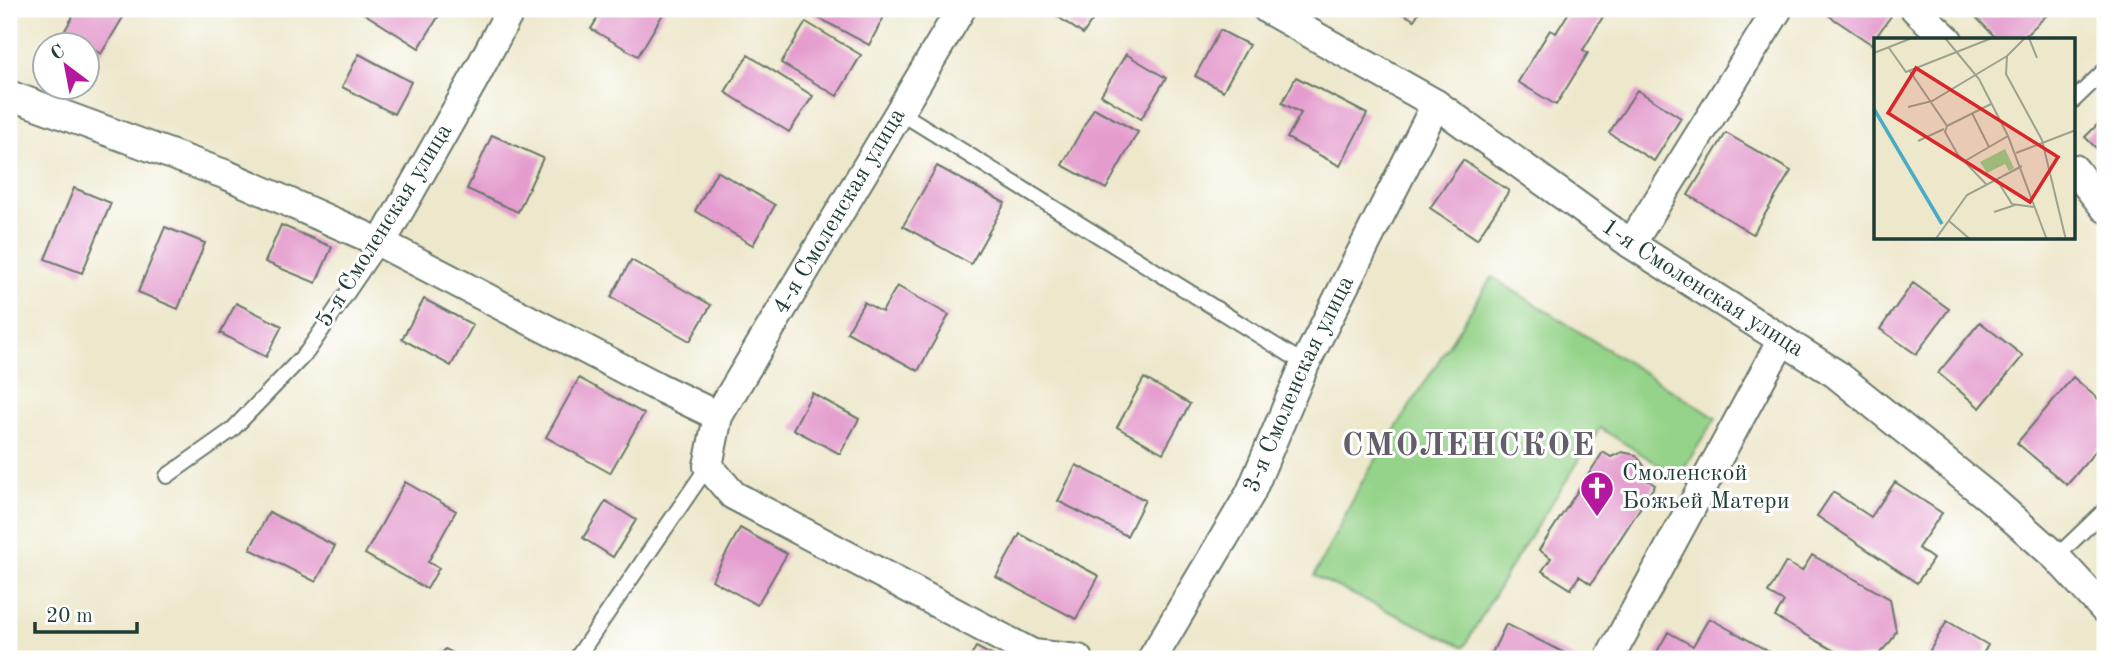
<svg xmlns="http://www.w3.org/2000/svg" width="2114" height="668" viewBox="0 0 2114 668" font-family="'Old Standard TT',serif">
<rect width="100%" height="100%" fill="#fff"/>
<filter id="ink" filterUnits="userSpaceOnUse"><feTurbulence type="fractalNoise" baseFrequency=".0143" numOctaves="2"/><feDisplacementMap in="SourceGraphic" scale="14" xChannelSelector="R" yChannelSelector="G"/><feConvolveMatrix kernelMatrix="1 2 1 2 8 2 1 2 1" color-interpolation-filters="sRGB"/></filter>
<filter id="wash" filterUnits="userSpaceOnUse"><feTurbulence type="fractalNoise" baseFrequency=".00686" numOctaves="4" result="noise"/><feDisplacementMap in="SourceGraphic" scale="28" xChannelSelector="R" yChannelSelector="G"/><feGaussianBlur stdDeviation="1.57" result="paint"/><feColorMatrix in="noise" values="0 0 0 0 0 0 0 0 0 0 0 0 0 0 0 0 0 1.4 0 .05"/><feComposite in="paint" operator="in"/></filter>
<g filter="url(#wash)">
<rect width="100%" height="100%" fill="#ede7cb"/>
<path fill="#94d389" stroke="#5a885e" stroke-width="2" d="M 1492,277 L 1716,418 L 1678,477 L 1600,428 L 1508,571 L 1464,647 L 1314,576 L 1363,480 Z"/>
<g id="blocks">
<path fill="#e49cce" d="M 77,9 L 128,9 L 101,54 L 64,32 Z
M 357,9 L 443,9 L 419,48 Z
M 603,9 L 666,9 L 638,56 L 591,29 Z
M 816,9 L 888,9 L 869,45 L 813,15 Z
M 1053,9 L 1100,9 L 1083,34 L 1051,12 Z
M 1395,9 L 1421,9 L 1414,20 Z
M 1571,9 L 1607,10 L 1583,50 L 1588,53 L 1556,105 L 1518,82 L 1550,30 L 1556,33 Z
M 1819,9 L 1896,9 L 1871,44 Z
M 1968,9 L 2045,9 L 2049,13 L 2021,40 L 1998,40 Z
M 806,22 L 861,55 L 837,96 L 781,63 Z
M 1220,30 L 1249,45 L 1223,91 L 1195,76 Z
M 359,54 L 411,82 L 394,114 L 342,87 Z
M 1126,54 L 1166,78 L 1141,119 L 1101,95 Z
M 748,55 L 813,96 L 789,132 L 725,92 Z
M 1296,77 L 1367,114 L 1340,166 L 1287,138 L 1301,113 L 1282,103 Z
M 1637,90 L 1681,118 L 1654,161 L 1609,133 Z
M 1094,108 L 1138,132 L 1106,189 L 1062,165 Z
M 2105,117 L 2105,157 L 2085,137 Z
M 1726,133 L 1791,171 L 1753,234 L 1688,195 Z
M 492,135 L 543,158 L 518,212 L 467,189 Z
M 1463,160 L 1509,191 L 1477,239 L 1430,208 Z
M 937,166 L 1005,203 L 971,264 L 903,226 Z
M 717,171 L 775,205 L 753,245 L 695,211 Z
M 74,188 L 111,203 L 82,273 L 45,259 Z
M 281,225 L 332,247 L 316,283 L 265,262 Z
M 165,227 L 205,243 L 178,309 L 138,292 Z
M 631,260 L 711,305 L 690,341 L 611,297 Z
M 1913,283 L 1949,309 L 1916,354 L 1880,329 Z
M 897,286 L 949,315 L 918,371 L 847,332 L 864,302 L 882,312 Z
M 424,299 L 473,325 L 451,366 L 402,339 Z
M 236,303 L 282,326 L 266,357 L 220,333 Z
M 1980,322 L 2023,356 L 1980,408 L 1938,373 Z
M 2073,377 L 2105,405 L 2105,440 L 2067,485 L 2017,443 Z
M 579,378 L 644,414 L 610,473 L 546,437 Z
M 1144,378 L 1190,404 L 1163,453 L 1117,427 Z
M 812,393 L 859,419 L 840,454 L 793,429 Z
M 1603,452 L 1611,457 L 1622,452 L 1636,455 L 1647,470 L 1646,479 L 1655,485 L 1591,584 L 1579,576 L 1571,589 L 1542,571 L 1551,558 L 1539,550 Z
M 1076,465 L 1145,500 L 1127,536 L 1058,501 Z
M 405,482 L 456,511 L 428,562 L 439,568 L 427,589 L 365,554 Z
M 1895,482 L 1942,513 L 1918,548 L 1933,559 L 1917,583 L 1817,516 L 1833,492 L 1871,517 Z
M 606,501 L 636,520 L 613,557 L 583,538 Z
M 269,512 L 335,546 L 316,582 L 250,549 Z
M 740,528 L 787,554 L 757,605 L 712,580 Z
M 1020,534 L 1099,576 L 1076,619 L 996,577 Z
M 1812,555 L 1890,599 L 1896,631 L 1891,641 L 1877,656 L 1849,659 L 1775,617 L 1784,602 L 1768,593 L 1786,562 L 1802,571 Z
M 1709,618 L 1782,659 L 1653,659 L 1668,632 L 1693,646 Z
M 1947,621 L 1988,645 L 1980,659 L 1925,659 Z
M 1506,624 L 1577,659 L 1489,659 Z
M 976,647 L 999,659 L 969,659 Z
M 445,649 L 465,659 L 439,659 Z"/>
</g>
</g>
<g filter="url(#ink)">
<use href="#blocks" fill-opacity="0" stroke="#677869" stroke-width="2"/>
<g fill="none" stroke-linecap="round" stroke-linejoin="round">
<g stroke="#677869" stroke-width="18">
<path id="lane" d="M 2074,100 L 2105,70
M 898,111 L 1305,364
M 167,476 L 232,430 L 307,352 L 381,243
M 2056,557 L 2105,510
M 576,659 L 708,466"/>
</g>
<g stroke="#677869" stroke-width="32">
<g id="street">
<path id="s1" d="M 1267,9 L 1436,104 L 1631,244 L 1836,374 L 1992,500 L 2056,557 L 2105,610"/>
<path d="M 1915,9 L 1948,40"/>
<path d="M 9,95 L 227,175 L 381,243 L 658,387 L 718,416 L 708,466 L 733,495 L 1033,654 L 1078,659"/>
<path d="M 2074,169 L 2105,208"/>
<path d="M 381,243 L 474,79 L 511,9"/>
<path d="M 1631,244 L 1778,9"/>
<path id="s2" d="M 718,416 L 961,9"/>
<path id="s3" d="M 1152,659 L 1250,494 L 1305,364 L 1436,104"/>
<path d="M 1609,659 L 1782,340"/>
</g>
</g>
<use href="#lane" stroke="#fff" stroke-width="14"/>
<use href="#street" stroke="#fff" stroke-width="28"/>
</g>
</g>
<defs>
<g id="church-pin" transform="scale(1.75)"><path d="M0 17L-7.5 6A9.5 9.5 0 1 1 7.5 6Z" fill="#b5179e" stroke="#fff"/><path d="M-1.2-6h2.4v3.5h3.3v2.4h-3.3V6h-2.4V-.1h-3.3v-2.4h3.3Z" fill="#fff"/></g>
</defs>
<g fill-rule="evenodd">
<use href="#church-pin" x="1597" y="488"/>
</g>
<g text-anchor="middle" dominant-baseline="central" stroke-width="6" stroke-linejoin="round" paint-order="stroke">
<g font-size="24" fill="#1f3d34" stroke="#fff">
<text stroke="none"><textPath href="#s2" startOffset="238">4-я Смоленская улица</textPath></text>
<text transform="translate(385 226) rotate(-58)">5-я Смоленская улица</text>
<text stroke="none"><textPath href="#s1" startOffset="518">1-я Смоленская улица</textPath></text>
<text stroke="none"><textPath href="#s3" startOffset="312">3-я Смоленская улица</textPath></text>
</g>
<g font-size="24" fill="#1f3d34" stroke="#fff" text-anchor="start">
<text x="1622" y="474">Смоленской<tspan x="1622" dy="28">Божьей Матери</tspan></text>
</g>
<g font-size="32" font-weight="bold" letter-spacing="2" fill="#645e6a" stroke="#fff">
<text x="1469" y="447">СМОЛЕНСКОЕ</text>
</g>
</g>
<g transform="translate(1874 38)">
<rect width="201" height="201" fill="#ede7cb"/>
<path d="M 131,111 L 140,130 L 135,133 L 131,126 L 113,135 L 106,124 Z" fill="#94d389"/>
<path fill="none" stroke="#48acc7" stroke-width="3.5" d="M 0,71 L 68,186"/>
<path fill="none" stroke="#9ba38f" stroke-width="2" d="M 71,0 L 105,41 L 134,98 L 173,202M 151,0 L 133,18 L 132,36 L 168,102 L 192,202M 155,0 L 163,20M 15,10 L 32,34 L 118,0M 0,15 L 38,0M 35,32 L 73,88 L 71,94 L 84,117 L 113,147M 34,69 L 58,63 L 133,18M 98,75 L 115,109M 73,88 L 117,66M 44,103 L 70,91M 142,115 L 202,92M 91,123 L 134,98M 123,142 L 138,166 L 160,169M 120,174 L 141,167M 75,183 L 97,202M 61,202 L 93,157 L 148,128"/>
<path fill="#d62828" fill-opacity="0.15" stroke="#d62828" stroke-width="3.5" d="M 42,30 L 184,119 L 156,164 L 14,75 Z"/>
<rect width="201" height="201" fill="none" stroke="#1f3d34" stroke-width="3.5"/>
</g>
<rect width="2114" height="668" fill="none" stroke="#fff" stroke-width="35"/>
<g transform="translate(66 66) rotate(328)"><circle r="33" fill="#ffffff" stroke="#a5b1ae" stroke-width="2"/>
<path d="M0-5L12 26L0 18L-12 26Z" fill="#b5179e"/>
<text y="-10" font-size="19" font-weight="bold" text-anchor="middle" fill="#1f3d34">С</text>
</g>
<path d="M35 622v10h102v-10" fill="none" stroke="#1f3d34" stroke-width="3.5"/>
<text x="46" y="622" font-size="21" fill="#1f3d34" stroke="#ffffff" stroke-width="5" paint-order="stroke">20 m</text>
</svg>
